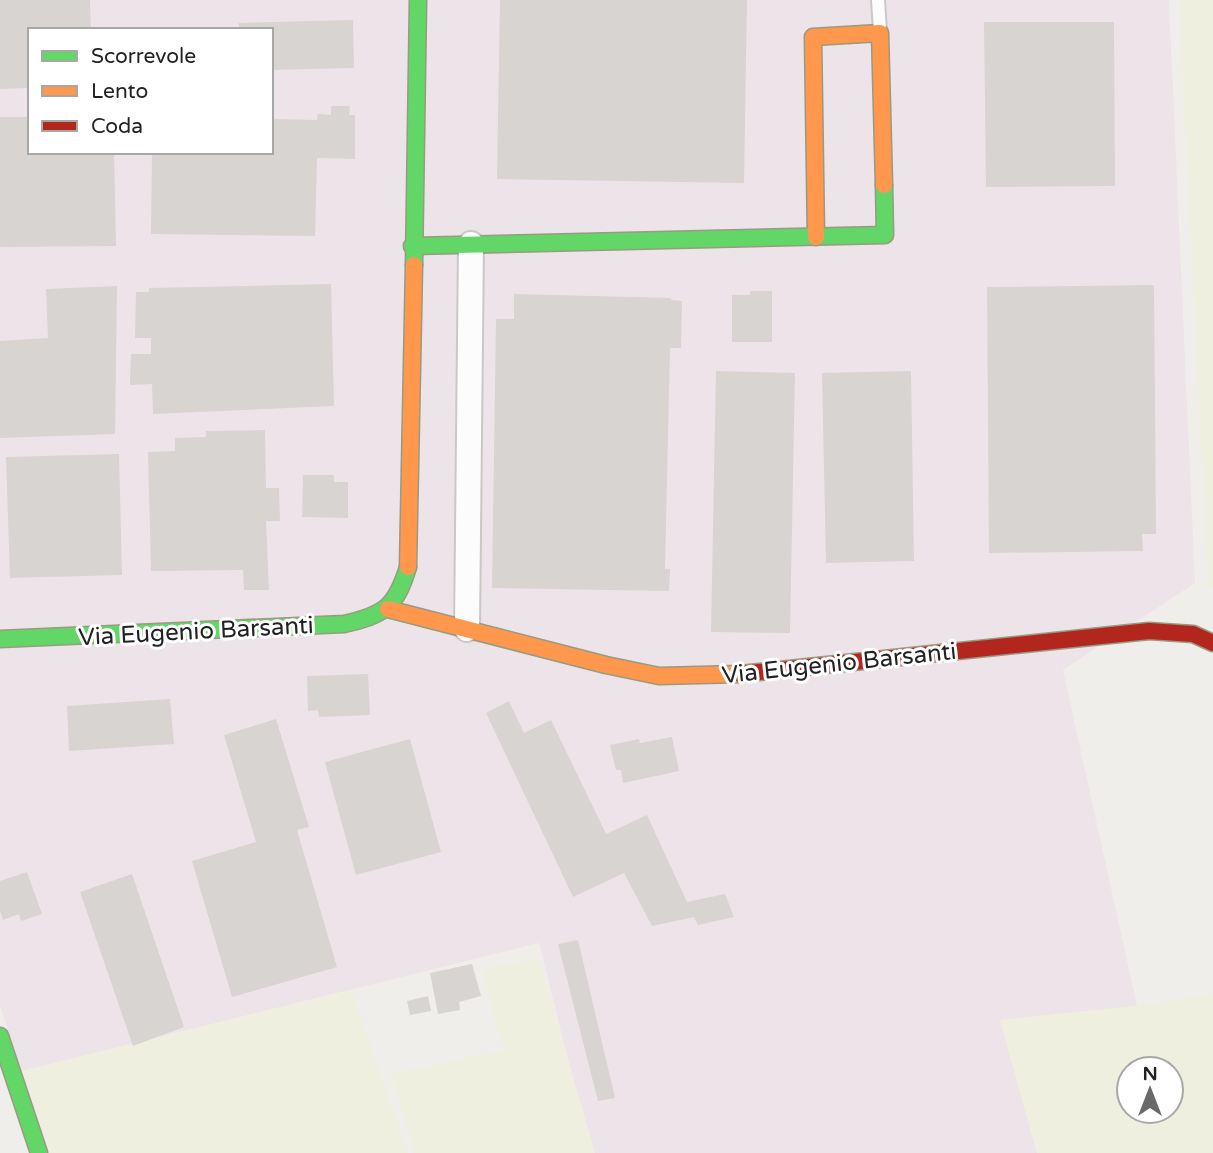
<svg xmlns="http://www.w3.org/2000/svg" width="1213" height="1153" font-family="'Varela Round',sans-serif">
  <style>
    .industrial { fill: #ede4e9; fill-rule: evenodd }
    .farmland { fill: #efefdf; fill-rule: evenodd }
    .building { fill: #d7d4d2 }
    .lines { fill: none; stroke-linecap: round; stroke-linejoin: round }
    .lane-casing { stroke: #c9c8c7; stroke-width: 16 }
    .street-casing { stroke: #c9c8c7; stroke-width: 28 }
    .fast-casing { stroke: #999a82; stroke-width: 19 }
    .slow-casing { stroke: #999a82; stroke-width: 19 }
    .jam-casing { stroke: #999a82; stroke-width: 19 }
    .lane { stroke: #fdfcfc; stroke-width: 12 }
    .street { stroke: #fdfcfc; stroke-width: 24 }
    .fast { stroke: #63d668; stroke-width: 16 }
    .slow { stroke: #ff974d; stroke-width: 16 }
    .jam { stroke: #b3261e; stroke-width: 16 }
    .labels { text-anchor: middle; stroke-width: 6; stroke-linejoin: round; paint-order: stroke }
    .street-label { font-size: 24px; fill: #222; stroke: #fff }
  </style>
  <rect width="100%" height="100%" fill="#f0eeeb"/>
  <path class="industrial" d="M 0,0 L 1169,0 L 1195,583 L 1063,670 L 1137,1006 L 1001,1020 L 1037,1153 L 591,1153 L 539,943 L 22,1071 L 0,1006 ZM 30,30 L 271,30 L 271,152 L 30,152 Z"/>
  <g class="farmland">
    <path d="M 1179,0 L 1213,0 L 1213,588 L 1208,588 Z"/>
    <path d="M 539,959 L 595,1153 L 414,1153 L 391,1074 L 504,1050 L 481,969 Z"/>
    <path d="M 352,990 L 408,1153 L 50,1153 L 22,1071 Z"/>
    <path d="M 1213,993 L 1213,1153 L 1037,1153 L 1000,1020 L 1137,1006 ZM 1129,1069 L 1171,1069 L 1171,1111 L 1129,1111 Z"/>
  </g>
  <g class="building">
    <path d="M 0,0 L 90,0 L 91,30 L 30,30 L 30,88 L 0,89 Z"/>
    <path d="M 500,0 L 747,0 L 744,183 L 497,179 Z"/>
    <path d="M 353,20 L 354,68 L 271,70 L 271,30 L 239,30 L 239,23 Z"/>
    <path d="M 984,22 L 1114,22 L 1115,186 L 986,187 Z"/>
    <path d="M 331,106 L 350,106 L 349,115 L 355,115 L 355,159 L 317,158 L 315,236 L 151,234 L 152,152 L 271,152 L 271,119 L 317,120 L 318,114 L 331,115 Z"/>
    <path d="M 0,117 L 30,117 L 30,152 L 114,152 L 116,246 L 0,247 Z"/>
    <path d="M 331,284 L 334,406 L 153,414 L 152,384 L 130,385 L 131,354 L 151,354 L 151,338 L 135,338 L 136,292 L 149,292 L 149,288 Z"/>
    <path d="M 1154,285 L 1156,534 L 1142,534 L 1143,551 L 989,553 L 987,287 Z"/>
    <path d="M 117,286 L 115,434 L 0,438 L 0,341 L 48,338 L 46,289 Z"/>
    <path d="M 750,291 L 772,291 L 772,342 L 732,342 L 732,295 L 750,295 Z"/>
    <path d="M 514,294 L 671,298 L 671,300 L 682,301 L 681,348 L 670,348 L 665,569 L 670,569 L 669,591 L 492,588 L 496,319 L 514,319 Z"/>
    <path d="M 716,371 L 795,373 L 790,633 L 711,632 Z"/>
    <path d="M 911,371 L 914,561 L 826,563 L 822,373 Z"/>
    <path d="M 265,430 L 266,488 L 279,488 L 280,521 L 266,521 L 269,590 L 244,590 L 243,570 L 151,571 L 148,452 L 175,451 L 175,438 L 206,437 L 206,431 Z"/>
    <path d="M 119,454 L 122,575 L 10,578 L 6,457 Z"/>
    <path d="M 303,475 L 334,475 L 334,482 L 348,482 L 348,518 L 302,517 Z"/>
    <path d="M 368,674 L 370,715 L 319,717 L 318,710 L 308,711 L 307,676 Z"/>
    <path d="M 170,699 L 174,744 L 69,751 L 67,706 Z"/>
    <path d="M 509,701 L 524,733 L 551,720 L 606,834 L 647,815 L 687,902 L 725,894 L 734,917 L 698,925 L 694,917 L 652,926 L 624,873 L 573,897 L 486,713 Z"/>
    <path d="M 276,719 L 309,827 L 297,830 L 337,967 L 232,997 L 192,861 L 256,842 L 224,735 Z"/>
    <path d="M 672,737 L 679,771 L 623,783 L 621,770 L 616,770 L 610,745 L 639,739 L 640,743 Z"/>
    <path d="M 410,739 L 441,852 L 356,875 L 325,762 Z"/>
    <path d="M 27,872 L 42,914 L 21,921 L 19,914 L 3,920 L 0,911 L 0,881 Z"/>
    <path d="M 132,874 L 184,1027 L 133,1046 L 80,892 Z"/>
    <path d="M 578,940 L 615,1098 L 598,1101 L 558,944 Z"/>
    <path d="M 472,964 L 481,996 L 459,1002 L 460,1010 L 438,1014 L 430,973 Z"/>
    <path d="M 428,996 L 431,1011 L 410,1015 L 407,1001 Z"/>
  </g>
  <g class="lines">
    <g class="lane-casing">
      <path id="lane" d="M 878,0 L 880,31"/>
    </g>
    <g class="street-casing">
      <path id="street" d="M 467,629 L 471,244"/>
    </g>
    <g class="fast-casing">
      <g id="fast">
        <path d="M 412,246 L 885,235 L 884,185"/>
        <path d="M 414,265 L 418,0"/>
        <path d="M 0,639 L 344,624 C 384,615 396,607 408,567"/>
        <path d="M 0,1036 L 39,1153"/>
      </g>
    </g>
    <g class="slow-casing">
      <g id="slow">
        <path d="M 816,237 L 813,37 L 880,33 L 884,185"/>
        <path d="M 408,567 L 414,265"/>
        <path d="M 388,609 L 606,665 L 659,676 L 740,674"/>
      </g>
    </g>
    <g class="jam-casing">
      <path id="jam" d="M 740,674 L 1149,631 L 1193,634 L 1213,643"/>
    </g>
    <use href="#lane" class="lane"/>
    <use href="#street" class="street"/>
    <use href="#fast" class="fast"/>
    <use href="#slow" class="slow"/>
    <use href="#jam" class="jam"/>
  </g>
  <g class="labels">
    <g class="street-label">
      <text transform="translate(196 631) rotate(-3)" y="8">Via Eugenio Barsanti</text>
      <text transform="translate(839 663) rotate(-6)" y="8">Via Eugenio Barsanti</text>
    </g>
  </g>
  <rect x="28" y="28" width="245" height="126" fill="#ffffff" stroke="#a7a7a7" stroke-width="2"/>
  <rect x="42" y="51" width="35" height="10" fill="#63d668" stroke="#a7a7a7" stroke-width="2"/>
  <text x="91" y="63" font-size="21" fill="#222222">Scorrevole</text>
  <rect x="42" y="86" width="35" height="10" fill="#ff974d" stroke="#a7a7a7" stroke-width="2"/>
  <text x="91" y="98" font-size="21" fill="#222222">Lento</text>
  <rect x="42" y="121" width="35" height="10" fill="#b3261e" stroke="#a7a7a7" stroke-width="2"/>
  <text x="91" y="133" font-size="21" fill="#222222">Coda</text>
  <g transform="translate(1150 1090)"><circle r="33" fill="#ffffff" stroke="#a7a7a7" stroke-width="2"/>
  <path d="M0-5L12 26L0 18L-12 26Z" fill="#6a6968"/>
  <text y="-10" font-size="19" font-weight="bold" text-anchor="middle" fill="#222222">N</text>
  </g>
</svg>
